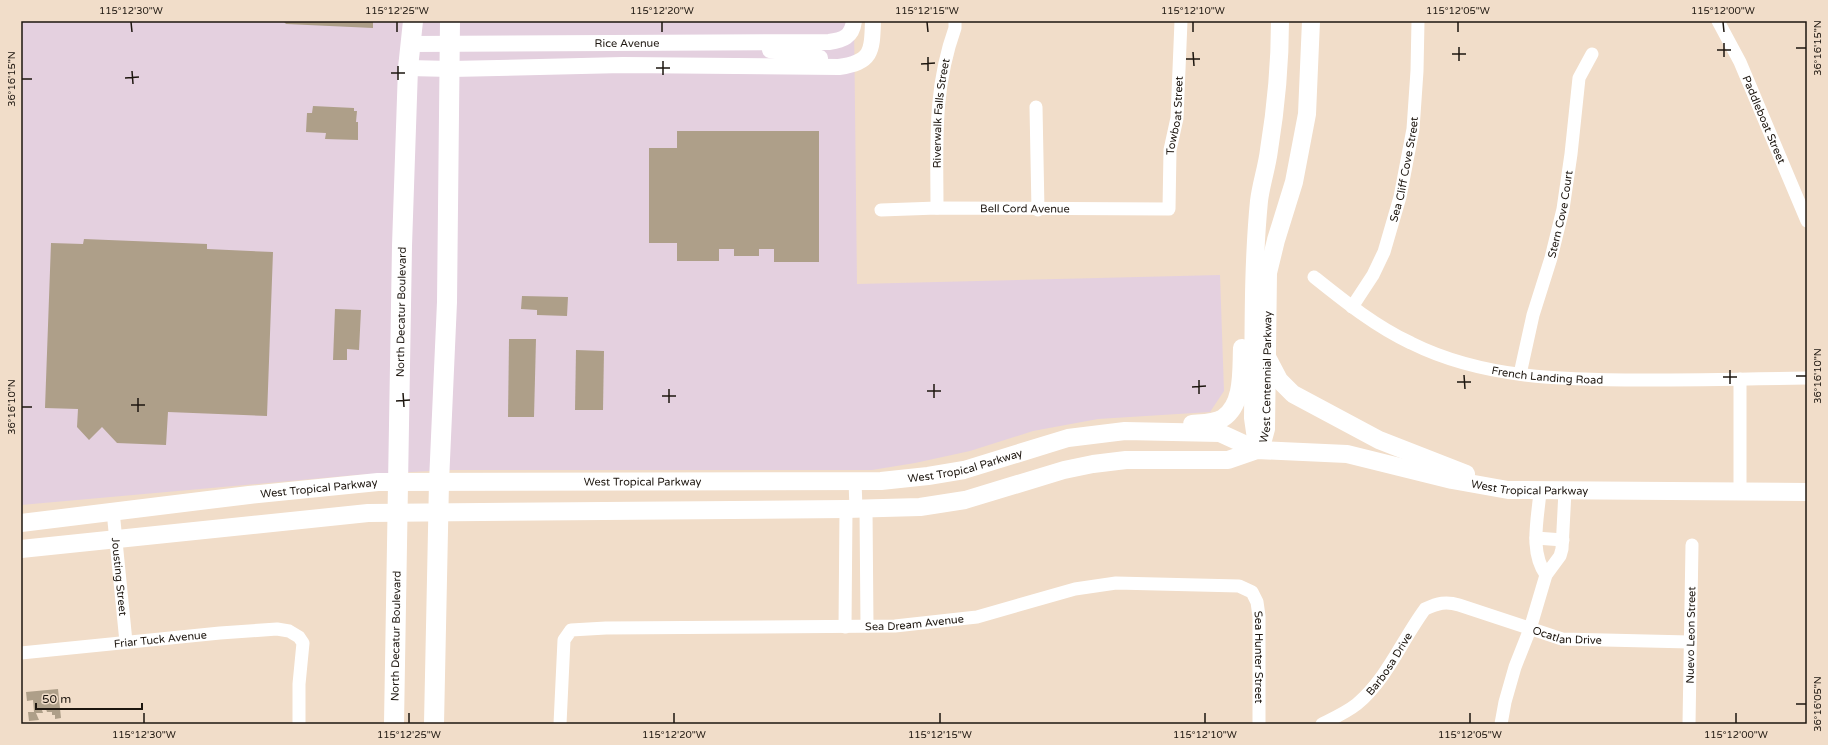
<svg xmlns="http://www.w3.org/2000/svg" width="1828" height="745" font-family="'Varela Round',sans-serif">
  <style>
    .commercial { fill: #e4d0df }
    .building { fill: #ae9f89 }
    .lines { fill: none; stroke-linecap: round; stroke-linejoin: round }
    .minor { stroke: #fff; stroke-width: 13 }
    .tertiary { stroke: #fff; stroke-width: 16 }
    .secondary { stroke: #fff; stroke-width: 18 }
    .primary { stroke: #fff; stroke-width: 20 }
    .ticks { fill: none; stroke: #1d160f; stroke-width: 1.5 }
    .labels { text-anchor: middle; stroke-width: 4; stroke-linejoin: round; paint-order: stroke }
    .street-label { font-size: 11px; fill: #1d160f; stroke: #f1ddc9 }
    .neatline { fill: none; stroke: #1d160f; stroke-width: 1.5 }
    .ticks-label { font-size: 10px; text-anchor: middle; fill: #1d160f }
  </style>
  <rect width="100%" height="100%" fill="#f1ddc9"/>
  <path class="commercial" d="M 21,21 L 854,21 L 857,284 L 1220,275 L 1224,391 L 1210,412 L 1098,419 L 1033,431 L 970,451 L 915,463 L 872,470 L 448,470 L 356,475 L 21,505 Z"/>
  <g class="building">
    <path d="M 283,21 L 373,21 L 373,28 L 286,24 Z"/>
    <path d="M 313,106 L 354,108 L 354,111 L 357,111 L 356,122 L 358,122 L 358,140 L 325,139 L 326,133 L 306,132 L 307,113 L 312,113 Z"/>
    <path d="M 677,131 L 819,131 L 819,262 L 774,262 L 774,249 L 759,249 L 759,256 L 734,256 L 734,249 L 719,249 L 719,261 L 677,261 L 677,243 L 649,243 L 649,148 L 677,148 Z"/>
    <path d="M 84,239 L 207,244 L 207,249 L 273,252 L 267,416 L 168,412 L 166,445 L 117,443 L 102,427 L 89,440 L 77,427 L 78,409 L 45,408 L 51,243 L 83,244 Z"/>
    <path d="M 522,296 L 568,297 L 567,316 L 537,315 L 537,310 L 521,309 Z"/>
    <path d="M 335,309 L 361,310 L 359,350 L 347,349 L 347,360 L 333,360 Z"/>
    <path d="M 509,339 L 536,339 L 534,417 L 508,417 Z"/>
    <path d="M 576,350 L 604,351 L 603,410 L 575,410 Z"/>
    <path d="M 58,689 L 61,718 L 55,719 L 55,715 L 52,715 L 52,712 L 47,712 L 46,709 L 42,710 L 43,713 L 36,713 L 39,720 L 29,721 L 28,712 L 34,712 L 33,700 L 27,701 L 26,692 Z"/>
  </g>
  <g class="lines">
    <g class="minor">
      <path id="s1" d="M 1718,21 L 1740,62 L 1807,221"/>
      <path d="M 1036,107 L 1038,210"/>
      <path id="s2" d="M 937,208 C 937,144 933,89 955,28 L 955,21"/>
      <path id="s3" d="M 881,210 L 937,208 L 1169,209 L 1170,150 L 1177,118 L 1181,21"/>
      <path id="s4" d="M 1314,277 C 1344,301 1375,326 1411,343 C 1483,379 1565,380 1644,380 C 1698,380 1753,379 1807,378"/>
      <path id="s5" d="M 1352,307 L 1373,275 L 1384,252 L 1400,197 L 1413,129 L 1417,71 L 1418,21"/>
      <path id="s6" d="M 1520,374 L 1533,315 L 1551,258 L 1563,209 L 1571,154 L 1579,78 L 1592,54"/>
      <path d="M 1740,379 L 1740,493"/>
      <path d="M 855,481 L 856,509"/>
      <path d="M 1540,491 C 1538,519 1529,551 1546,575"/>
      <path d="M 866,509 L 867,626"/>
      <path id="s7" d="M 113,511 L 126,642"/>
      <path d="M 1536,538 L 1563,540"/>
      <path d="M 845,627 L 846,509"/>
      <path id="s8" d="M 21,653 L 220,633 L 277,629 L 289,631 L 299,637 L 303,643 L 299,684 L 299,724"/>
      <path id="s9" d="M 560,724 L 564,640 L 571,630 L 606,628 L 895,626 L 977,617 L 1075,589 L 1116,583 L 1239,586 L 1252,592 L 1257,602 L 1259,616 L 1259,724"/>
      <path id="s10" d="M 1322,724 C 1334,718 1347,712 1357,704 C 1387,679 1402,640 1425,609 C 1438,603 1446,601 1459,605 L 1562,639 L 1690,642"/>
      <path d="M 1501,724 L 1505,702 L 1515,667 L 1530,629 L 1546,575 L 1560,556 L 1562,549 L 1565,491"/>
      <path id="s11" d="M 1689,724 L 1692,545"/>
    </g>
    <g class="tertiary">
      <path id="s12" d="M 411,44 L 829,42 C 843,40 852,37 854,21"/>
      <path d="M 770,50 L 820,58"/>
      <path d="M 408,68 L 451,69 L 623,65 L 839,67 C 872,62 872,52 873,21"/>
    </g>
    <g class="secondary">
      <path d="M 1268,359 L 1279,380 L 1293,394 L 1379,440 L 1466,474"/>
      <path d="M 1192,424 C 1202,423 1214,423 1223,418 C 1244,404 1241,370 1242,348"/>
      <path d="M 1256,439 L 1253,418 C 1254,346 1252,273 1259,201 C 1261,184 1267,167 1269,150 C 1276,107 1280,65 1280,21"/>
      <path id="s13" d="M 1257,450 L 1263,440 L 1266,429 L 1268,273 L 1276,240 L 1294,182 L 1307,114 L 1311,21"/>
      <path id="s14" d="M 21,523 L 249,495 L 378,482 L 881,481 L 928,476 L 964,470 L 1068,438 L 1125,431 L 1220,433 L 1257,450"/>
      <path id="s15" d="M 21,549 L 368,513 L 846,509 L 920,507 L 965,500 L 1064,470 L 1093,464 L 1126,460 L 1228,460 L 1257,450 L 1347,454 L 1452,480 L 1508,490 L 1807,492"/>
    </g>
    <g class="primary">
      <path id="s16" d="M 394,724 L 402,246 L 408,68 L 413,21"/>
      <path d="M 434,724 L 439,482 L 447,302 L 450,21"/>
    </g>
  </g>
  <path class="ticks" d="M 131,22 L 132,32M 397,22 L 397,32M 662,22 L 662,32M 927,22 L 928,32M 1193,22 L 1193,32M 1458,22 L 1458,32M 1723,22 L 1724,32M 1724,43 L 1724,57M 1459,47 L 1459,61M 1796,48 L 1806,48M 1717,50 L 1731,50M 1193,52 L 1194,66M 1452,54 L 1466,54M 928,57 L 928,71M 1186,59 L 1200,59M 663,61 L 663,75M 921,64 L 935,63M 398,66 L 398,80M 656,68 L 670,68M 132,71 L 133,84M 391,73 L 405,73M 125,78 L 139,77M 22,79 L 32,79M 1730,370 L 1730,384M 1464,375 L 1465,389M 1796,376 L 1806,376M 1723,377 L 1737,377M 1199,380 L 1199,394M 1457,382 L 1471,382M 934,384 L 934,398M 1192,387 L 1206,386M 669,389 L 669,403M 927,391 L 941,391M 403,393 L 404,407M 662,396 L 676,396M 138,398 L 138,412M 396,401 L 410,400M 131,405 L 145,405M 22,407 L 32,407M 1796,704 L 1806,704M 144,713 L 144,723M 409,713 L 409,723M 674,713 L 674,723M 940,713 L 940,723M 1205,713 L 1205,723M 1470,713 L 1470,723M 1736,713 L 1736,723"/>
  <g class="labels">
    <g class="street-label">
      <text dy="4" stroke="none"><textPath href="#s12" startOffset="216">Rice Avenue</textPath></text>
      <text dy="4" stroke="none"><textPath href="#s2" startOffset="95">Riverwalk Falls Street</textPath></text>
      <text dy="4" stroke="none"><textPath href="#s3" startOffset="382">Towboat Street</textPath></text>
      <text dy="4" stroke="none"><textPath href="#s1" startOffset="109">Paddleboat Street</textPath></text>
      <text dy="4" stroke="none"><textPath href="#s5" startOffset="149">Sea Cliff Cove Street</textPath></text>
      <text dy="4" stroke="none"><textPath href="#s3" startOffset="144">Bell Cord Avenue</textPath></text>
      <text dy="4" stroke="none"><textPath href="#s6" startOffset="165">Stern Cove Court</textPath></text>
      <text dy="4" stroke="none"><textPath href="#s16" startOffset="412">North Decatur Boulevard</textPath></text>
      <text dy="4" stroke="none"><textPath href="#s4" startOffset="259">French Landing Road</textPath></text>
      <text dy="4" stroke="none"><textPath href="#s13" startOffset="75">West Centennial Parkway</textPath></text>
      <text dy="4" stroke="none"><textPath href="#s14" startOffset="948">West Tropical Parkway</textPath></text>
      <text dy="4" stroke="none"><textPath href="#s14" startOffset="624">West Tropical Parkway</textPath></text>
      <text dy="4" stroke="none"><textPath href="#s15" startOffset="1522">West Tropical Parkway</textPath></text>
      <text dy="4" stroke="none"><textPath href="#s14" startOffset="300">West Tropical Parkway</textPath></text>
      <text dy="4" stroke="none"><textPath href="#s7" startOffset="66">Jousting Street</textPath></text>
      <text dy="4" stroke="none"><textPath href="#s9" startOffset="440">Sea Dream Avenue</textPath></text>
      <text dy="4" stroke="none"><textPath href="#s10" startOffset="306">Ocatlan Drive</textPath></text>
      <text dy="4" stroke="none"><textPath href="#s11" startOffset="89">Nuevo Leon Street</textPath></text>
      <text dy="4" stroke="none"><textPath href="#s16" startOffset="88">North Decatur Boulevard</textPath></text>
      <text dy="4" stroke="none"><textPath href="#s8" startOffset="140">Friar Tuck Avenue</textPath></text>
      <text dy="4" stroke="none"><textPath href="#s9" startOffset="850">Sea Hunter Street</textPath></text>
      <text dy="4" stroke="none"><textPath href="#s10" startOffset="92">Barbosa Drive</textPath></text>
    </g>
  </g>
  <rect width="1828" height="745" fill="none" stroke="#f1ddc9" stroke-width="44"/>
  <path d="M36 703v6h106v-6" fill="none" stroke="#1d160f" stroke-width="2"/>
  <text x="42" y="703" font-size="12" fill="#1d160f" stroke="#f1ddc9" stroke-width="3" paint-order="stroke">50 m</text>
  <rect x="22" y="22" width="1784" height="701" class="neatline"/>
  <g class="ticks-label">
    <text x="131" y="14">115°12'30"W</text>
    <text x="397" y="14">115°12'25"W</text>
    <text x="662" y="14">115°12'20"W</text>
    <text x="927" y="14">115°12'15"W</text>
    <text x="1193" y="14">115°12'10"W</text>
    <text x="1458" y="14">115°12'05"W</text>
    <text x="1723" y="14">115°12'00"W</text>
    <text transform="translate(1817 48) rotate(-90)" y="4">36°16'15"N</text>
    <text transform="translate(11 79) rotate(-90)" y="4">36°16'15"N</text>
    <text transform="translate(1817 376) rotate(-90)" y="4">36°16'10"N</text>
    <text transform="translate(11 407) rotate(-90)" y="4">36°16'10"N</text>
    <text transform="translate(1817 704) rotate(-90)" y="4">36°16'05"N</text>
    <text x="144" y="738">115°12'30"W</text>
    <text x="409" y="738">115°12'25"W</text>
    <text x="674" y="738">115°12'20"W</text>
    <text x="940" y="738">115°12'15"W</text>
    <text x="1205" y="738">115°12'10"W</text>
    <text x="1470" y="738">115°12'05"W</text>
    <text x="1736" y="738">115°12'00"W</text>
  </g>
</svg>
